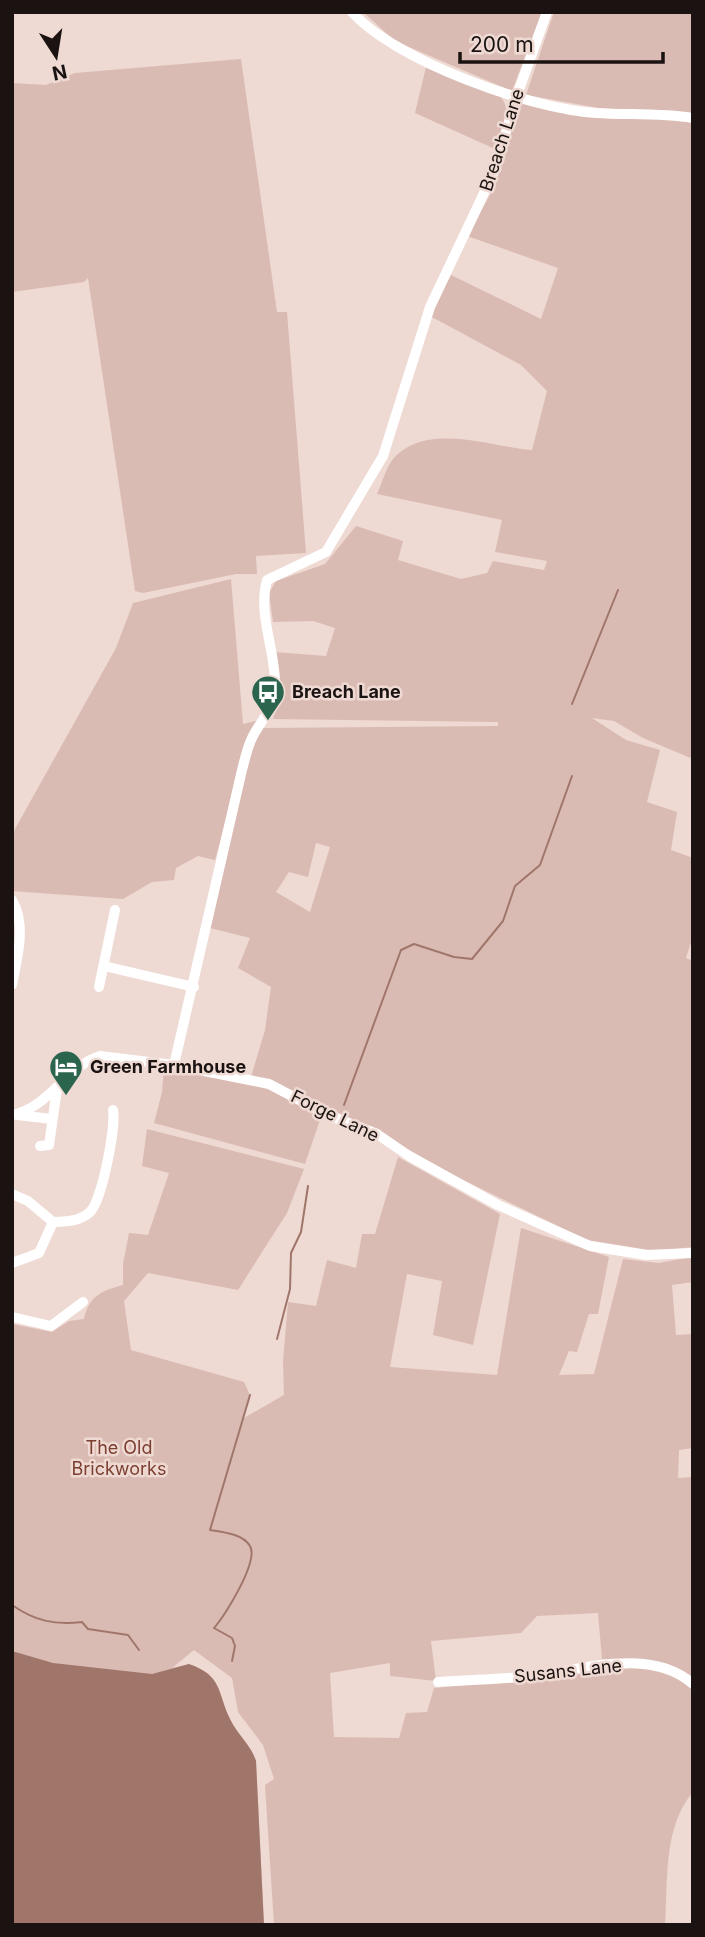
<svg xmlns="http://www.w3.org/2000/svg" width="705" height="1937" font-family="Inter,sans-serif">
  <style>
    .green { fill: #dabbb3; fill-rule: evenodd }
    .water { fill: #a0766b }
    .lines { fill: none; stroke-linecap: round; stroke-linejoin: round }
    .stream { stroke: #a0766b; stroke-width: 2 }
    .minor { stroke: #fff; stroke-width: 10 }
    .labels { text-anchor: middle; stroke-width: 5; stroke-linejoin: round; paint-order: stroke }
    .street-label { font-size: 18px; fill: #1a1311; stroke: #efd9d3 }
    .poi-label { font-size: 18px; font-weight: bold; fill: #1a1311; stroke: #efd9d3; text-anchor: start }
    .park-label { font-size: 18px; fill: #7c4031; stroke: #efd9d3 }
  </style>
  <rect width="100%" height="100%" fill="#efd9d3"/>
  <g class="green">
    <path d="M 363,12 L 542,12 L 512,91 L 395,41 Z"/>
    <path d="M 554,12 L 693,12 L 693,114 L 599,108 L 526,95 Z"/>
    <path d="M 241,59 L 277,312 L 287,312 L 306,553 L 256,556 L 257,574 L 236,574 L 143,593 L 135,591 L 88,278 L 84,282 L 12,292 L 12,83 L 46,85 L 75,73 Z"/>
    <path d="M 427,63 L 498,94 C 515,110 502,130 495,149 L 415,113 Z"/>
    <path d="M 518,103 L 619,119 L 671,119 L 693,123 L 693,759 L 643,738 L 614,721 L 592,718 L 626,740 L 660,750 L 647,802 L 677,812 L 671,850 L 693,858 L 693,936 L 686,958 L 693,961 L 693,1247 L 656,1251 L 587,1240 L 455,1176 L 378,1132 L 274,1082 L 251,1077 L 265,1030 L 271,987 L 238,968 L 250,938 L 210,928 C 223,869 234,779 262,728 L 498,726 L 498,722 L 273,719 L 281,693 L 274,652 L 326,656 L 335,628 L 313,621 L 273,622 L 269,593 L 276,581 L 325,564 L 356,526 L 403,541 L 398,560 L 461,579 L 487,573 L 493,561 L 544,570 L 547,561 L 495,552 L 502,520 L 377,494 C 382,483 386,468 393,459 C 427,421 490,447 532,450 L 547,391 L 521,365 L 430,316 L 449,274 L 541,319 L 558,268 L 467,236 L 492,191 ZM 316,843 L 330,847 L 310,912 L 276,892 L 289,872 L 308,877 Z"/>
    <path d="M 231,579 L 243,724 L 260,720 L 247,739 L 215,860 L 198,856 L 176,868 L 174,880 L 152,882 L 123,899 L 12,891 L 12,842 L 15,829 L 116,648 L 133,603 Z"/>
    <path d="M 164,1067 L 263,1085 L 321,1117 L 305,1164 L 154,1123 L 162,1092 Z"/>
    <path d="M 147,1129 L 304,1169 L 287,1213 L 238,1290 L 148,1273 L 124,1301 L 131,1350 L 244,1382 L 250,1395 L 244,1418 L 284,1395 L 283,1361 L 288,1302 L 316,1306 L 327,1260 L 356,1268 L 362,1234 L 375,1234 L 398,1157 L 500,1214 L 473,1345 L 433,1335 L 442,1281 L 407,1274 L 390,1367 L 497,1375 L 521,1228 L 609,1257 L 598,1314 L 589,1314 L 577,1352 L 569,1351 L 559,1375 L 594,1374 L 623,1259 L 659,1263 L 691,1257 L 693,1282 L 672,1285 L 676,1335 L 693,1334 L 693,1448 L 679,1450 L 678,1478 L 693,1477 L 693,1677 L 665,1663 L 602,1659 L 598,1613 L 537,1616 L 521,1633 L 431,1641 L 436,1681 L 390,1676 L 390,1663 L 330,1673 L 334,1737 L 399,1738 L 406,1713 L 427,1712 L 434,1688 L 638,1667 L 671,1675 L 691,1688 L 693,1792 C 663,1827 668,1881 665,1925 L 274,1925 L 265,1785 L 274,1779 L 263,1745 L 238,1712 L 232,1678 L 194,1650 L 172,1668 L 189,1664 C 223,1676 217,1692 230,1719 C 237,1734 251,1745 256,1761 L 264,1925 L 12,1925 L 12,1324 L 52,1332 L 69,1321 L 84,1319 C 89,1296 101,1291 123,1285 L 123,1264 L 129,1233 L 148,1235 L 169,1173 L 142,1166 Z"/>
  </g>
  <path class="water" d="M 12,1651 L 53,1663 L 152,1674 L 189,1664 C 223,1676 217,1692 230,1719 C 237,1734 251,1745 256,1761 L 264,1925 L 12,1925 Z"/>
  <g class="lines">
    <g class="stream">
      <path d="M 572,704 L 618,590"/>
      <path d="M 344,1105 L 401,950 L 414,944 L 454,957 L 472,959 L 503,921 L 515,886 L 540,865 L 572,776"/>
      <path d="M 277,1339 L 290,1289 L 291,1253 L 301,1232 L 308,1186"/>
      <path d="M 12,1605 C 35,1621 54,1625 82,1622 L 88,1629 L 128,1635 L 139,1650"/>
      <path d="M 232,1661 L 235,1646 L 232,1638 L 214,1628 C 225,1616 259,1561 250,1546 C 243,1534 223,1532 210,1530 L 250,1395"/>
    </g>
    <g class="minor">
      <path d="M 352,12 C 396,61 530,109 596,113 C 629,115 660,113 693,118"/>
      <path d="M 12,900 C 27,925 17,958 12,985"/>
      <path d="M 104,966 L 194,987"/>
      <path d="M 99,987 L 115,910"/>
      <path d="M 174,1065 L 242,770 C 245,759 247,748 252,738 C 260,721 274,710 275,689 C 277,653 257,616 267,580 L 326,552 L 383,456 L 430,307 L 494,172 L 516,98 L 547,12"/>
      <path d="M 12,1115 C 49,1108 68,1065 100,1056 L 174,1065 L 269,1084 L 328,1115 L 377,1134 L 409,1156 L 498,1205 L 590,1246 L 646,1255 L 693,1253"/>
      <path d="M 17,1115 L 52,1119"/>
      <path d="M 40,1146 L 49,1145 L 57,1089"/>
      <path d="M 12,1194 L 28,1201 L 53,1222 C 66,1221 79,1222 90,1212 C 102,1201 116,1127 113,1110"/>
      <path d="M 12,1263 L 39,1253 L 53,1222"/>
      <path d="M 12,1317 L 51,1326 L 83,1302"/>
      <path d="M 438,1682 C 472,1680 507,1679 541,1675 C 587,1668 653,1648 693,1684"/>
    </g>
  </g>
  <defs>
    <g id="bus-pin" transform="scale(1.75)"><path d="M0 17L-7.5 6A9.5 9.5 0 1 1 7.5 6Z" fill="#2c654e" stroke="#efd9d3"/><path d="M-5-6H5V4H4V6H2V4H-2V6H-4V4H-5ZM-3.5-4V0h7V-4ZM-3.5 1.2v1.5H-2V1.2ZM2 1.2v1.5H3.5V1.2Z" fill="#fff"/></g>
    <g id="hotel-pin" transform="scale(1.75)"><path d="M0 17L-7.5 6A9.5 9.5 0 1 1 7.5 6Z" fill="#2c654e" stroke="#efd9d3"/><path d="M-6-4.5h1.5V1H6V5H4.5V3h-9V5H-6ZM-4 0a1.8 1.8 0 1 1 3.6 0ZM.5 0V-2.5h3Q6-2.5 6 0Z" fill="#fff"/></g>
  </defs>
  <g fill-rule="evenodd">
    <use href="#bus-pin" x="268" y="692"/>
    <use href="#hotel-pin" x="66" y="1067"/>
  </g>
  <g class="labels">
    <g class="street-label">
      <text transform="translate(502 140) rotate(-72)" y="6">Breach Lane</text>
      <text transform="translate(335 1116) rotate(26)" y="6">Forge Lane</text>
      <text transform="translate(568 1671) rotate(-6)" y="6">Susans Lane</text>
    </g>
    <g class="poi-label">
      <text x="292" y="698">Breach Lane</text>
      <text x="90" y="1073">Green Farmhouse</text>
    </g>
    <g class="park-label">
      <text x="119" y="1454">The Old<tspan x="119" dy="21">Brickworks</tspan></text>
    </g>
  </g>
  <rect width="705" height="1937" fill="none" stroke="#1a1311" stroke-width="28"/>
  <g transform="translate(56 56) rotate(168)" stroke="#efd9d3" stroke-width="5" paint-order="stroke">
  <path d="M0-5L12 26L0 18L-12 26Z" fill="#1a1311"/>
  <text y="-10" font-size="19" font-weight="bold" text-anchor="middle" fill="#1a1311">N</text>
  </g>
  <path d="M460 52v10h203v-10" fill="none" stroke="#1a1311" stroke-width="3.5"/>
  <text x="470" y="52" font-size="21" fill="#1a1311" stroke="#efd9d3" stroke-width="5" paint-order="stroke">200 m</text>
</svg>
